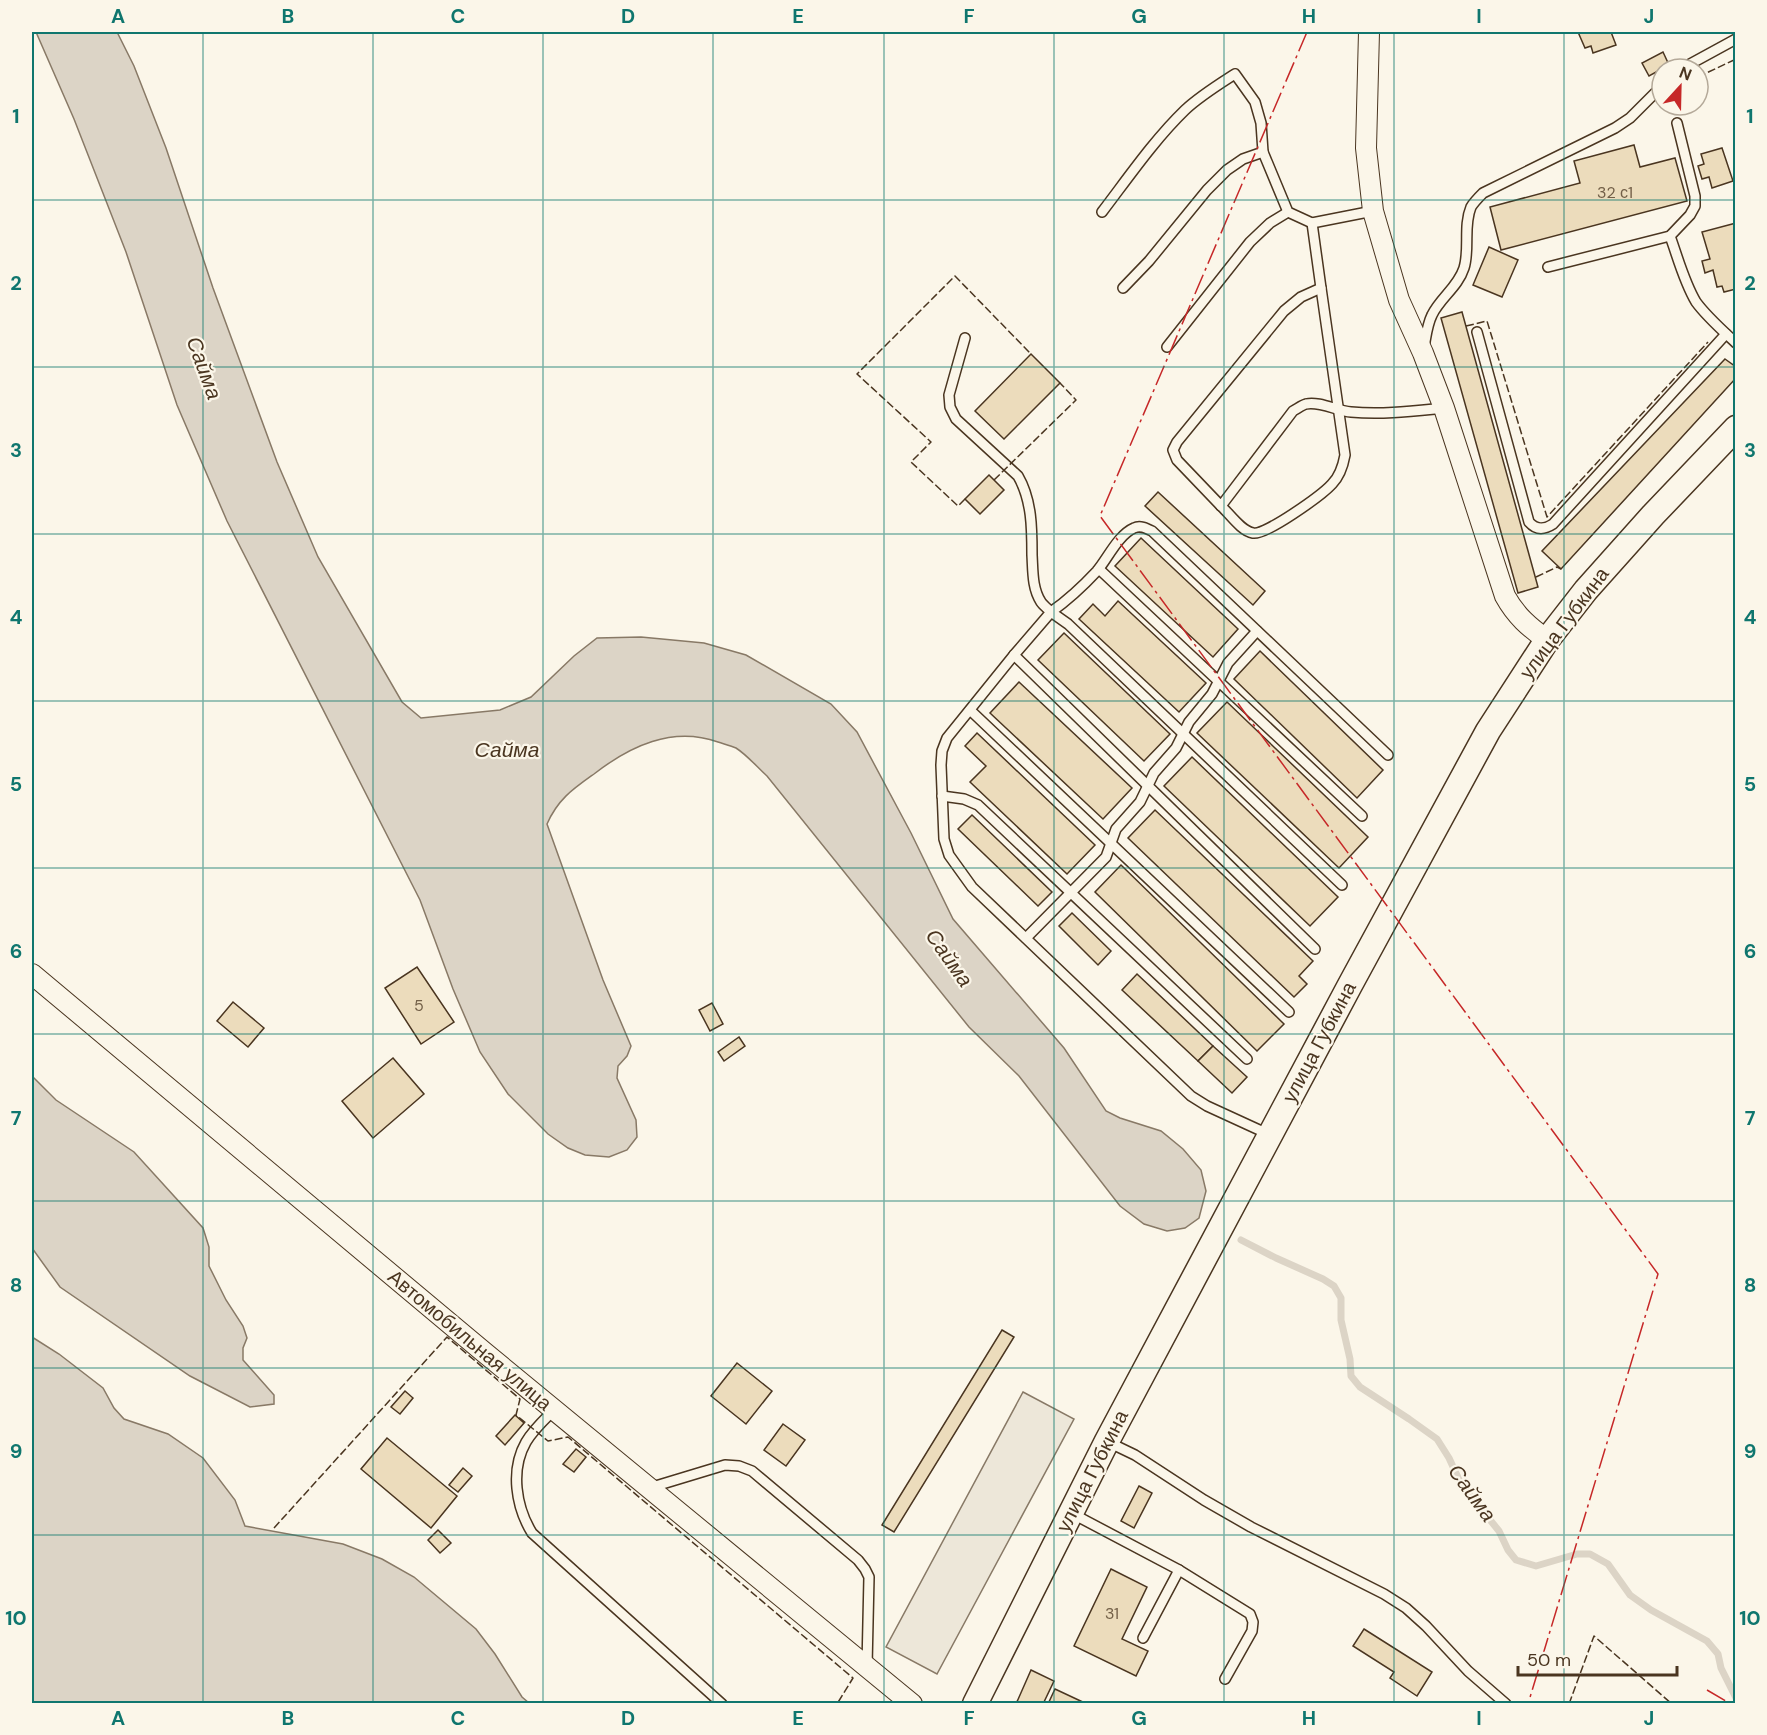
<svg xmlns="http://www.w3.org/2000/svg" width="1767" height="1735" font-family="'DM Sans',sans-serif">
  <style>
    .parking { fill: #ede7d9; stroke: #887966; stroke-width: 1.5 }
    .water { fill: #dcd4c6; stroke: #887966; stroke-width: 1.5 }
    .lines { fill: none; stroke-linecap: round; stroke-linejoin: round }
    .stream { stroke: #dcd4c6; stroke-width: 7 }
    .building { fill: #ecdcbc; stroke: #4a3520; stroke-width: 1.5 }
    .service-casing { stroke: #4a3520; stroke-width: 12 }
    .minor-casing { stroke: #4a3520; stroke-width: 22 }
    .tertiary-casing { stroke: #4a3520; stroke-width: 27 }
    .service { stroke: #fbf6e9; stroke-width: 9 }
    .minor { stroke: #fbf6e9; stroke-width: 20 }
    .tertiary { stroke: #fbf6e9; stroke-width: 24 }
    .fence { stroke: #4a3520; stroke-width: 1.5; stroke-dasharray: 8 3; stroke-linecap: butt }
    .power { stroke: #c62828; stroke-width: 1.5; stroke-dasharray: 21 4.5 3 4.5; stroke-linecap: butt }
    .grid { fill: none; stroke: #0f766e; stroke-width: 1.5; stroke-opacity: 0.55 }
    .labels { text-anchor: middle; stroke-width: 4.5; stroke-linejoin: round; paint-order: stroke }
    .number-label { font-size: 16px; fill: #725f47 }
    .street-label { font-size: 20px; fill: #4a3520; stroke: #fbf6e9 }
    .water-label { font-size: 21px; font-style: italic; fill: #4a3520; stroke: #fbf6e9 }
    .neatline { fill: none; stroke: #0f766e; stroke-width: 2 }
    .grid-label { font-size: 20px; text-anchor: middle; font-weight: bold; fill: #0f766e }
  </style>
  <rect width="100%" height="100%" fill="#fbf6e9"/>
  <path class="parking" d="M 1023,1392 L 1074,1419 L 937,1674 L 886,1647 Z"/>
  <g class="water">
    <path d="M 36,32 L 117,32 L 134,66 L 166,148 L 213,288 L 277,462 L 318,557 L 402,702 L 421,718 L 500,710 L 531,697 L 574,656 L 597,638 L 641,637 L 704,643 L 746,655 L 831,704 L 857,732 L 911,833 L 953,919 L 1064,1048 L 1106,1111 L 1120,1118 L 1161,1131 L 1183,1149 L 1201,1170 L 1206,1191 L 1199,1218 L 1185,1228 L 1167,1231 L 1144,1224 L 1120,1206 L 1019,1076 L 969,1027 L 767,776 C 757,767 747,755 736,748 C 731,746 724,744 718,742 C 672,726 630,746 594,774 C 573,789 558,799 547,824 L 603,980 L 631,1046 L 627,1056 L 618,1066 L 617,1078 L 636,1120 L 637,1137 L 627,1150 L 609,1157 L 585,1155 L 568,1148 L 548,1134 L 508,1094 L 480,1052 L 453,989 L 420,900 L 227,521 L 177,405 L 126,252 L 74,119 Z"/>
    <path d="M 32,1076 L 56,1100 L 134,1152 L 203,1228 L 209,1247 L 209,1266 L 226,1300 L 243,1326 L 247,1338 L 243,1348 L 243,1360 L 274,1395 L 274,1404 L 250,1407 L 190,1376 L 60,1287 L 32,1248 Z"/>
    <path d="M 32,1337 L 59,1354 L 103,1388 L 114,1408 L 124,1419 L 168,1434 L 203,1458 L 235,1500 L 245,1526 L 343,1544 L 382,1559 L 414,1577 L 476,1629 L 495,1654 L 522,1697 L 529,1703 L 32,1703 Z"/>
  </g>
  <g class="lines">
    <path class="stream" d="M 1241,1240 L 1276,1258 L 1323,1279 L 1334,1286 L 1341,1298 L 1341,1320 L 1350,1359 L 1351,1376 L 1360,1387 L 1409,1419 L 1437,1439 L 1449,1458 L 1461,1484 L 1499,1531 L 1508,1550 L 1516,1560 L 1536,1566 L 1577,1554 L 1590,1554 L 1608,1564 L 1630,1595 L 1651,1610 L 1707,1641 L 1718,1654 L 1721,1668 L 1736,1698"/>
  </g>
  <g class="building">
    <path d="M 1578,32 L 1611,32 L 1616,45 L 1593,53 L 1591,46 L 1585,48 Z"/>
    <path d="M 1663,52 L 1669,65 L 1649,76 L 1642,63 Z"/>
    <path d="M 1634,145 L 1640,167 L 1675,158 L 1687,201 L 1501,250 L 1490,207 L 1580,183 L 1574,161 Z"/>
    <path d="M 1722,148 L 1733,181 L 1712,188 L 1709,177 L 1702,179 L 1698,166 L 1704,164 L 1701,154 Z"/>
    <path d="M 1736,223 L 1736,289 L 1724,292 L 1722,286 L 1717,287 L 1713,270 L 1705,273 L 1702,261 L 1710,259 L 1702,232 Z"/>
    <path d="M 1489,247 L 1518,260 L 1502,297 L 1473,285 Z"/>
    <path d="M 1462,312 L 1538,587 L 1518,593 L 1441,318 Z"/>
    <path d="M 1031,354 L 1060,383 L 1004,439 L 975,411 Z"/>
    <path d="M 1725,359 L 1736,367 L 1736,378 L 1561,569 L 1542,551 Z"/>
    <path d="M 989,475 L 1004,490 L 980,514 L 965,499 Z"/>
    <path d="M 1158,492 L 1265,591 L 1253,605 L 1145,506 Z"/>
    <path d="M 1141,538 L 1238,629 L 1213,657 L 1115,566 Z"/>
    <path d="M 1118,601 L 1206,683 L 1179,712 L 1079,619 L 1093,604 L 1105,616 Z"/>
    <path d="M 1064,633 L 1170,734 L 1144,761 L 1038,660 Z"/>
    <path d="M 1260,651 L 1383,770 L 1357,798 L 1234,679 Z"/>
    <path d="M 1019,682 L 1132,788 L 1103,819 L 990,713 Z"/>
    <path d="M 1227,702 L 1368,837 L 1339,868 L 1197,733 Z"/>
    <path d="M 977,733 L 1095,845 L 1067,874 L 970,782 L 986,766 L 965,746 Z"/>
    <path d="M 1192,757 L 1338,897 L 1310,926 L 1164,786 Z"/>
    <path d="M 1155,810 L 1313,961 L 1299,976 L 1307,984 L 1294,997 L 1128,838 Z"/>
    <path d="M 972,815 L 1052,892 L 1038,906 L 958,829 Z"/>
    <path d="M 1121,865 L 1284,1024 L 1257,1051 L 1095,892 Z"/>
    <path d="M 1072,913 L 1111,951 L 1098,965 L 1059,926 Z"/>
    <path d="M 417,967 L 454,1022 L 421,1044 L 385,988 Z"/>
    <path d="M 1137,974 L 1213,1046 L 1198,1061 L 1122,990 Z"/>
    <path d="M 233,1002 L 264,1028 L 248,1047 L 217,1021 Z"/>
    <path d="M 712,1003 L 723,1024 L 710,1031 L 699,1010 Z"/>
    <path d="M 739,1037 L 745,1046 L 724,1061 L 718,1052 Z"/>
    <path d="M 1213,1046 L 1247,1077 L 1232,1093 L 1198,1061 Z"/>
    <path d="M 393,1058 L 424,1094 L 373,1138 L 342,1101 Z"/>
    <path d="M 1002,1330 L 1014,1337 L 894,1532 L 882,1525 Z"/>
    <path d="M 737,1363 L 772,1391 L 746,1424 L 711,1396 Z"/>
    <path d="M 405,1391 L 413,1398 L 400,1414 L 391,1407 Z"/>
    <path d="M 515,1415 L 524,1423 L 505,1445 L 496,1436 Z"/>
    <path d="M 783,1424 L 805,1440 L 786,1466 L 764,1450 Z"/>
    <path d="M 387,1438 L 457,1496 L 431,1528 L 361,1469 Z"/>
    <path d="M 576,1449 L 586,1457 L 574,1472 L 563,1464 Z"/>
    <path d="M 463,1468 L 472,1476 L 458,1492 L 449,1485 Z"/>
    <path d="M 1139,1486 L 1152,1493 L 1134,1528 L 1121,1521 Z"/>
    <path d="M 438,1530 L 451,1543 L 440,1553 L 428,1540 Z"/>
    <path d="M 1111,1569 L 1147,1587 L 1122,1639 L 1148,1651 L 1136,1676 L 1074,1646 Z"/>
    <path d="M 1364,1629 L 1432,1672 L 1417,1696 L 1390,1678 L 1394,1672 L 1353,1646 Z"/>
    <path d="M 1031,1670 L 1054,1681 L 1043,1704 L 1016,1704 Z"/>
    <path d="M 1055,1689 L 1087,1704 L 1048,1704 Z"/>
  </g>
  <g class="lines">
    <g class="service-casing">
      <g id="service">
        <path d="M 1681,69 L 1736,39"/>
        <path d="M 1102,212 C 1128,178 1154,140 1185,110 C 1200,96 1218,85 1235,74 L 1255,102 L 1261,123 L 1263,152 L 1288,212 L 1312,223 L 1373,211"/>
        <path d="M 1312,223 L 1321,288 L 1301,297 L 1284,311 L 1177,442 L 1173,450 L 1177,460 L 1221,506 L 1293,411 C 1297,409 1302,405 1306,404 C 1320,401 1337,411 1351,412 C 1382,415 1414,411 1444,408"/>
        <path d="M 1670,236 C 1678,258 1684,282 1696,302 C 1707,317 1722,330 1736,343"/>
        <path d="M 1548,267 L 1670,236 L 1690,215 L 1695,206 L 1695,196 L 1677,123"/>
        <path d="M 1123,288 L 1149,261 L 1207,190 L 1227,170 L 1243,159 L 1263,152"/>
        <path d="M 1477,332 L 1529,522 C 1536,530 1544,530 1553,524 L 1726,334"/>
        <path d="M 965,338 L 949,395 L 950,407 L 956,419 L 1018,476 C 1032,500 1032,529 1032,555 C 1033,571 1032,588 1041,602 C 1043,605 1048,609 1051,612 L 1014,655 L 947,738 L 942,751 L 941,765 L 944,839 L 949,855 L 972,887 L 1191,1096 L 1207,1106 L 1268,1134"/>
        <path d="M 1167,347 L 1250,242 L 1270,223 L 1288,212"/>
        <path d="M 1424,347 C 1426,337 1427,325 1432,315 C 1440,298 1458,287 1464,268 C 1470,249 1463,226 1471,207 C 1474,202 1479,197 1483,193 L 1615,128 L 1630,118 L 1662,86"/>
        <path d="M 1221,506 C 1230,514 1241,531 1253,533 C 1265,536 1322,495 1332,484 C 1340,476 1343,466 1345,455 L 1321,288"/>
        <path d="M 1099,569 L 1362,816"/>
        <path d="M 1014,655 L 1315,949"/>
        <path d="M 970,710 L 1289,1012"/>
        <path d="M 942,796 L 964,799 L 978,805 L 1247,1059"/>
        <path d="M 1342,885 L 1068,624 L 1051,612 C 1068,600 1083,586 1097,571 C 1108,558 1118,535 1134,528 C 1140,525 1146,528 1152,531 L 1388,755"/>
        <path d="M 1026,938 L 1106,857 L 1116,829 L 1140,802 L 1154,773 L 1176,748 L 1189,722 L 1212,694 L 1228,663 L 1257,631"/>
        <path d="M 554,1410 C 544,1420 533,1430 526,1442 C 510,1470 516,1507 532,1533 L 722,1704"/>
        <path d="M 1108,1442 L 1135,1455 L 1204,1500 L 1251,1527 L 1384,1594 L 1406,1608 L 1426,1626 L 1468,1671 L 1506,1704"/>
        <path d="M 649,1488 L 725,1465 L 739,1466 L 752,1471 L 858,1560 L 865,1569 L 869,1577 L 867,1666"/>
        <path d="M 1073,1514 L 1179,1570 L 1250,1614 L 1253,1622 L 1252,1631 L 1225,1679"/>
        <path d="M 1143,1638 L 1179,1570"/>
      </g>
    </g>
    <g class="minor-casing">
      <g id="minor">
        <path d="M 1369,32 L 1366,148 L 1373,211 L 1399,300 L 1423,353 L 1444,408 L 1505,596 C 1516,616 1529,627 1547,640"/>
        <path d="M 32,974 L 485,1353 L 912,1704"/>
      </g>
    </g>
    <g class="tertiary-casing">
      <path id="tertiary" d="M 975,1704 L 1107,1441 L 1350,985 L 1488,731 L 1547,640 L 1586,590 L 1653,515 L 1736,428"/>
    </g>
    <use href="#service" class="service"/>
    <use href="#minor" class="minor"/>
    <use href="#tertiary" class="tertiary"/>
    <g class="fence">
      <path d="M 1698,77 L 1736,59"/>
      <path d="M 1466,326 L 1487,321 L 1547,517 L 1708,342"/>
      <path d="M 994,480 L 1076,400 L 1060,383"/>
      <path d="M 965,499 L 958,506 L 911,462 L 931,442 L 857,374 L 955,276 L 1031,354"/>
      <path d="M 1536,577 L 1557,567 L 1561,569"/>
      <path d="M 274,1528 L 447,1337 L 520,1399 L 516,1415 L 548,1441 L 568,1437 L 853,1678 L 837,1704"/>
      <path d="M 1569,1704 L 1594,1636 L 1672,1704"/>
    </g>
    <g class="power">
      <path d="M 1307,32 L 1100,516 L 1658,1274 L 1528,1704"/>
      <path d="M 1707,1690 L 1731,1704"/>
    </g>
  </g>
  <path class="grid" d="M 203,32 L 203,1704M 373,32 L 373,1704M 543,32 L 543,1704M 713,32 L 713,1704M 884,32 L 884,1704M 1054,32 L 1054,1704M 1224,32 L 1224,1704M 1394,32 L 1394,1704M 1564,32 L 1564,1704M 32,200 L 1736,200M 32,367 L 1736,367M 32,534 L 1736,534M 32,701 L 1736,701M 32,868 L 1736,868M 32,1034 L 1736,1034M 32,1201 L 1736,1201M 32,1368 L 1736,1368M 32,1535 L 1736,1535"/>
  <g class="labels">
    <g class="number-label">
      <text x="1615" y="198">32 с1</text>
      <text x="419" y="1011">5</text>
      <text x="1112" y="1619">31</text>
    </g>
    <g class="street-label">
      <text transform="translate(1564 623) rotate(-53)" y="7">улица Губкина</text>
      <text transform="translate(1319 1042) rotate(-62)" y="7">улица Губкина</text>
      <text transform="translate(470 1340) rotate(40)" y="7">Автомобильная улица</text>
      <text transform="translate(1092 1471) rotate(-63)" y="7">улица Губкина</text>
    </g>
    <g class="water-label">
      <text transform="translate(204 368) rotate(70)" y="7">Сайма</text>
      <text x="507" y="757">Сайма</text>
      <text transform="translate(949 958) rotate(55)" y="7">Сайма</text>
      <text transform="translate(1472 1493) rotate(54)" y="7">Сайма</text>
    </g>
  </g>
  <rect width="1767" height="1735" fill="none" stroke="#fbf6e9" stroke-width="66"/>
  <g transform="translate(1680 87) rotate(22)"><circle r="28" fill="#fbf6e9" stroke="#b4a999" stroke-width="1.5"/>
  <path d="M0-4.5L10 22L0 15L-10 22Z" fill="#c62828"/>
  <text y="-9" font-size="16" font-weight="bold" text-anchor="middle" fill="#4a3520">N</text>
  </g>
  <path d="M1518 1666v9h159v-9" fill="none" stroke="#4a3520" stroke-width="3"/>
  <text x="1527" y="1666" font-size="18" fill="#4a3520" stroke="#fbf6e9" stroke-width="4.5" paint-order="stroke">50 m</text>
  <rect x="33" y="33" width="1701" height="1669" class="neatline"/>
  <g class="grid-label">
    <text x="118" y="23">A</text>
    <text x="288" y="23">B</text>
    <text x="458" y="23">C</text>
    <text x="628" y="23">D</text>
    <text x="798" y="23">E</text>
    <text x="969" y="23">F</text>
    <text x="1139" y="23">G</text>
    <text x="1309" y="23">H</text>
    <text x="1479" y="23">I</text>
    <text x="1649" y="23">J</text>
    <text x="16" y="123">1</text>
    <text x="1750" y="123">1</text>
    <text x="16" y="290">2</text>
    <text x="1750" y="290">2</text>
    <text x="16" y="457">3</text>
    <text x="1750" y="457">3</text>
    <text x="16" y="624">4</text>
    <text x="1750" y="624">4</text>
    <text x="16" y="791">5</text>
    <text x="1750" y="791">5</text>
    <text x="16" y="958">6</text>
    <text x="1750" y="958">6</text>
    <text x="16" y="1125">7</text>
    <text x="1750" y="1125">7</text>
    <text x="16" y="1292">8</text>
    <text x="1750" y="1292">8</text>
    <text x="16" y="1458">9</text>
    <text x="1750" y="1458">9</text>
    <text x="16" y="1625">10</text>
    <text x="1750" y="1625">10</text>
    <text x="118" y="1725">A</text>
    <text x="288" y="1725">B</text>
    <text x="458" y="1725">C</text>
    <text x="628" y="1725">D</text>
    <text x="798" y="1725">E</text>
    <text x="969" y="1725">F</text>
    <text x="1139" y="1725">G</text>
    <text x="1309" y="1725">H</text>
    <text x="1479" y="1725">I</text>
    <text x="1649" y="1725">J</text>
  </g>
</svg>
